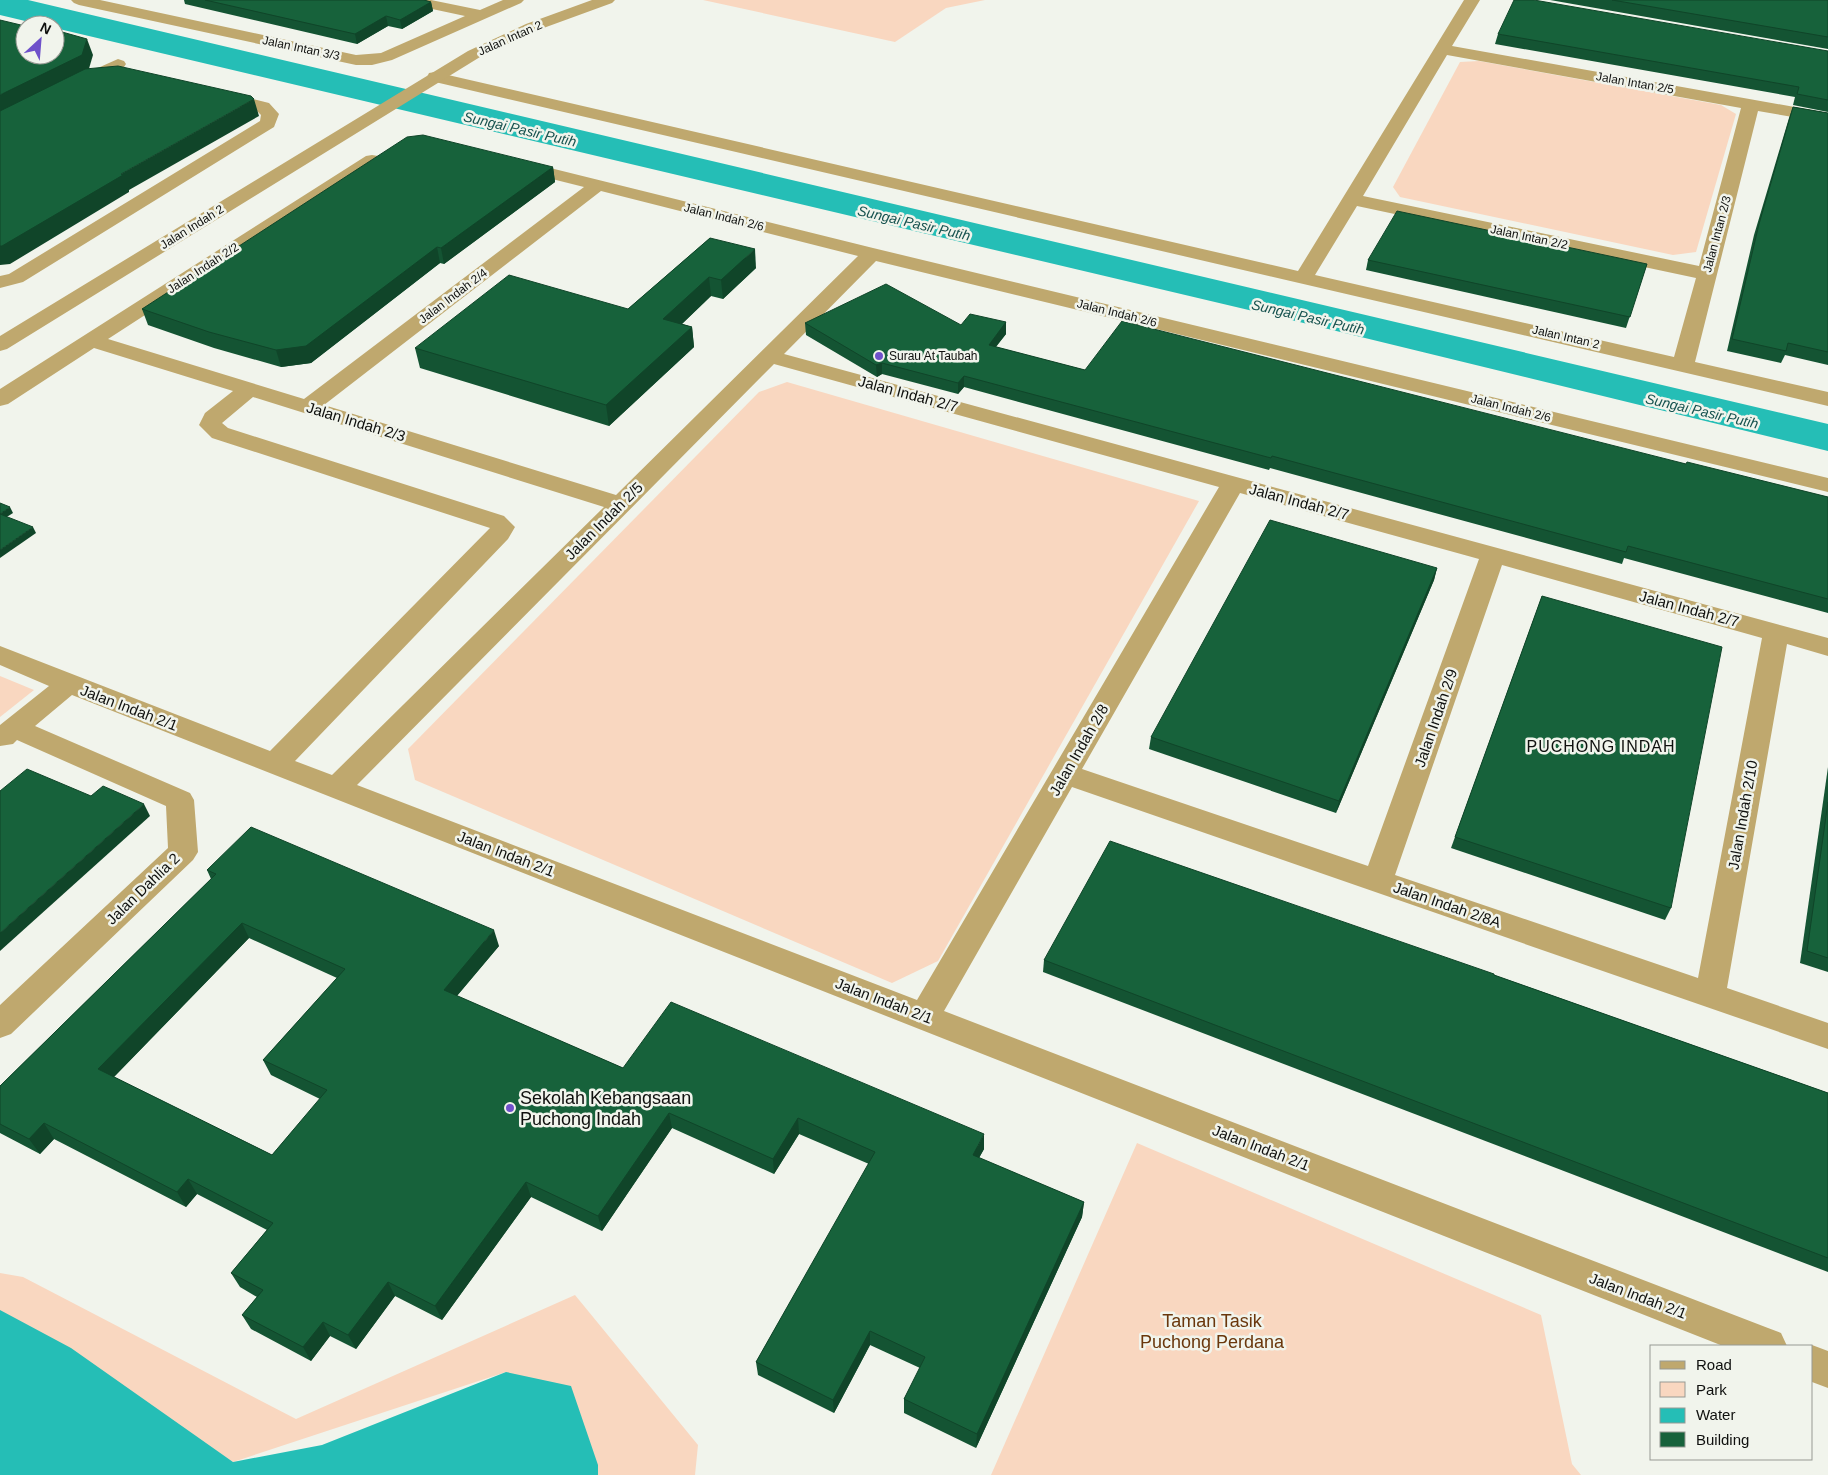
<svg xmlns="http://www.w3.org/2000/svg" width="1828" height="1475" font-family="Arial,sans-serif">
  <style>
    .green { fill: #f9d7c0 }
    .water { fill: #25beb6 }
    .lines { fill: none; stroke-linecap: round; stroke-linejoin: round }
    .minor { fill: #bfa86e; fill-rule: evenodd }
    .tertiary { fill: #bfa86e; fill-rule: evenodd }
    .wall { fill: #145433; fill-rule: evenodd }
    .shaded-wall { fill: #104529 }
    .building { fill: #17623b; stroke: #104529; fill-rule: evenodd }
    .poi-dot { fill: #6f51ca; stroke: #f1f4ec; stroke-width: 2 }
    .labels { text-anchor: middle; stroke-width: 5; stroke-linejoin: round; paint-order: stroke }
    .far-street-label { font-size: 12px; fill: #0f100e; stroke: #f1f4ec }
    .far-poi-label { font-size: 12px; fill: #0f100e; stroke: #f1f4ec; text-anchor: start }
    .far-water-label { font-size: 14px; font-style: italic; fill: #185350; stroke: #f1f4ec }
    .street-label { font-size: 15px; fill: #0f100e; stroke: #f1f4ec }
    .neighbourhood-label { font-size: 16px; letter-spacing: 1px; fill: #0f100e; stroke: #f1f4ec }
    .near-poi-label { font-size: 18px; fill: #0f100e; stroke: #f1f4ec; text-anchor: start }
    .near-park-label { font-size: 18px; fill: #6a370c; stroke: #f1f4ec }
  </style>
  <rect width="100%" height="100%" fill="#f1f4ec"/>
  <g class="green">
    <path d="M 703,0 L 985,0 L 946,8 L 895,42 Z"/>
    <path d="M 1479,61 L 1721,105 L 1736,114 L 1696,252 L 1673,255 L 1400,197 L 1393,187 L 1460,62 Z"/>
    <path d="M 787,382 L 1199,501 L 938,961 L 892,983 L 415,780 L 408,749 L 759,392 Z"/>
    <path d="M 0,676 L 34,690 L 0,717 Z"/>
    <path d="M 1137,1143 L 1541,1315 L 1572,1464 L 1581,1475 L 991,1475 Z"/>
    <path d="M 0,1273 L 23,1277 L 296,1419 L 575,1295 L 698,1445 L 695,1475 L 580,1475 L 506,1372 L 233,1462 L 0,1312 Z"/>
  </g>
  <g class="water">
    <path d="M 0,0 L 28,0 L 1828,424 L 1828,451 L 1283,318 L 55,28 L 55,25 L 42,25 L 0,15 Z"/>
    <path d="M 0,1310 L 71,1348 L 233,1462 L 322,1445 L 506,1372 L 571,1386 L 598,1465 L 598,1475 L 0,1475 Z"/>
  </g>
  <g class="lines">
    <g class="minor">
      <path d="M 71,0 L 100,0 L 356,55 L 381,53 L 465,16 L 404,3 L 401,0 L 431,0 L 480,10 L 503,0 L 524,0 L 521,3 L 392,60 L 372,65 L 356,65 L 79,5 L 74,3 Z"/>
      <path d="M 1464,0 L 1480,0 L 1452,46 L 1828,113 L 1828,123 L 1758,111 L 1695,362 L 1828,392 L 1828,406 L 435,82 L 429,81 L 427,77 L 429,73 L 435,72 L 1298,271 ZM 1447,55 L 1741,108 L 1699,266 L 1363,196 ZM 1357,206 L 1696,278 L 1674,357 L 1315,275 Z"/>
      <path d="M 118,59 L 124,61 L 126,64 L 124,67 L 85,87 L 73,87 L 71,83 L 73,79 Z"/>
      <path d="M 220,91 L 269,103 L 279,114 L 274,127 L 23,282 L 0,288 L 0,276 L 9,274 L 260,121 L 261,115 L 257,111 L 214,100 L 212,96 L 214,92 Z"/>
      <path d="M 372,155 L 378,156 L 381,160 L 378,164 L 108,339 L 304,399 L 584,187 L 512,169 L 509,165 L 512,161 L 518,160 L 873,248 L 1828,478 L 1828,492 L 876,261 L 784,354 L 1828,638 L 1828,656 L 1787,644 L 1727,988 L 1828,1023 L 1828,1049 L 1072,787 L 944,1011 L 1768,1328 L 1781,1333 L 1787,1346 L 1723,1346 L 72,695 L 35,726 L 190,793 L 194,800 L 198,852 L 193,860 L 11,1034 L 0,1038 L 0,1005 L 168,848 L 166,806 L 17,740 L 13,744 L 0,746 L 0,725 L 49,686 L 0,665 L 0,646 L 270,751 L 490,528 L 212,438 L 199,425 L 205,413 L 233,391 L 94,348 L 8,404 L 0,406 L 0,389 L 366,156 ZM 601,191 L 858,256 L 616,495 L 324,405 ZM 774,364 L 1219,487 L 917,1000 L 357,785 ZM 253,397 L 604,507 L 332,775 L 295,761 L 508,539 L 515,527 L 504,516 L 228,428 L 222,423 ZM 1240,493 L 1479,559 L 1368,866 L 1082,769 ZM 1502,565 L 1762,638 L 1698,978 L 1395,875 Z"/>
      <path d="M 1812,1345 L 1828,1351 L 1828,1388 L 1812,1382 L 1812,1346 L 1808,1346 Z"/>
    </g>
    <path class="tertiary" d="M 592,0 L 615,0 L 612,3 L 538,30 L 480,57 L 7,349 L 0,351 L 0,336 L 468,51 L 526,24 Z"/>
  </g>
  <g class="wall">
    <path d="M 184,0 L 424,0 L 431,2 L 433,11 L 402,29 L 388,26 L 357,44 L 185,4 Z"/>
    <path d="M 1550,0 L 1828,0 L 1828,49 Z"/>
    <path d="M 1498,34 L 1828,51 L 1828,112 L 1793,105 L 1795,97 L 1495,44 Z"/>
    <path d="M 1793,107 L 1828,113 L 1828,365 L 1785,355 L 1781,363 L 1727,351 L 1754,235 L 1789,118 Z"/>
    <path d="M 553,167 L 555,182 L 444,264 L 440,263 L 311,363 L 281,367 L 214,348 L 148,325 L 142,309 Z"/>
    <path d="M 710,238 L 756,268 L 723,299 L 711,296 L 682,324 L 692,327 L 694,347 L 609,426 L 420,368 L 415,348 L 628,309 Z"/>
    <path d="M 1368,260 L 1647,264 L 1626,328 L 1366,270 Z"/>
    <path d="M 1006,322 L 1006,334 L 996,347 L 1085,370 L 1686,464 L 1828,497 L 1828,613 L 1624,558 L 1622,564 L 1270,468 L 1269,470 L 964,387 L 958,394 L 882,374 L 877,377 L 806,335 L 805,323 L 961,325 Z"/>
    <path d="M 1437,568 L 1434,580 L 1336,813 L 1149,749 L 1151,737 Z"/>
    <path d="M 1542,596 L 1671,908 L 1665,920 L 1451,848 Z"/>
    <path d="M 1828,767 L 1828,972 L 1800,963 Z"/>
    <path d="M 207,870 L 499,946 L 457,996 L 623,1068 L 984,1149 L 979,1158 L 1084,1202 L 1082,1217 L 976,1448 L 904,1413 L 904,1399 L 920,1368 L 870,1345 L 834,1413 L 758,1375 L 756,1362 L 869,1164 L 799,1134 L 774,1174 L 672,1128 L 602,1231 L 531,1197 L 442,1320 L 395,1296 L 356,1349 L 330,1336 L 311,1361 L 251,1329 L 242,1315 L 257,1297 L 240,1287 L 231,1273 L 267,1230 L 197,1194 L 186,1207 L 54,1139 L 40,1154 L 0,1133 L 0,1086 L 211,879 ZM 249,938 L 337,978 L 263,1060 L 271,1075 L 320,1099 L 272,1155 L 114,1077 Z"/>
    <path d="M 1044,960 L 1494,975 L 1828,1093 L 1828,1272 L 1043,972 Z"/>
  </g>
  <g class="shaded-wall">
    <path d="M 431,2 L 433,11 L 402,29 L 400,20 Z"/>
    <path d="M 386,16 L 388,26 L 357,44 L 355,34 Z"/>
    <path d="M 87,39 L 93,55 L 88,72 L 0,115 L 0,95 Z"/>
    <path d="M 254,99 L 259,116 L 129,190 L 129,192 L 10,264 L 0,265 L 0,246 L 121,174 Z"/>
    <path d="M 553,167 L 555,182 L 444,264 L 441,248 Z"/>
    <path d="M 437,247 L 440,263 L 311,363 L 281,367 L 276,350 Z"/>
    <path d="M 755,249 L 756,268 L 723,299 L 721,280 Z"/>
    <path d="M 709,277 L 711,296 L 666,339 L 663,319 Z"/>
    <path d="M 1006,322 L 1006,334 L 988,356 L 989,345 Z"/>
    <path d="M 692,327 L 694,347 L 609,426 L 606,405 Z"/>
    <path d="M 882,363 L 882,374 L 877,377 L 876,365 Z"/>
    <path d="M 964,376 L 964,387 L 958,394 L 958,383 Z"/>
    <path d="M 10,507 L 13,513 L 2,520 L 0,516 L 0,514 Z"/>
    <path d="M 33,527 L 36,533 L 0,558 L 0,550 Z"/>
    <path d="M 1437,568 L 1434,580 L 1336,813 L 1339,801 Z"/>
    <path d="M 144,804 L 150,816 L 0,951 L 0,933 Z"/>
    <path d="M 242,923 L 249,938 L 107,1084 L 98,1069 Z"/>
    <path d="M 494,930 L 499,946 L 449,1005 L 444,990 Z"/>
    <path d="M 669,1113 L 672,1128 L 602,1231 L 598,1216 Z"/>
    <path d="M 798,1118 L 799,1134 L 774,1174 L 773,1159 Z"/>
    <path d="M 44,1123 L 54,1139 L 40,1154 L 29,1139 Z"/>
    <path d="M 984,1134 L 984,1149 L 972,1170 L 973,1155 Z"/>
    <path d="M 188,1179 L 197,1194 L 186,1207 L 177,1192 Z"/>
    <path d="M 526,1182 L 531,1197 L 442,1320 L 435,1306 Z"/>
    <path d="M 1084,1202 L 1082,1217 L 976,1448 L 977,1434 Z"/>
    <path d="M 388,1282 L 395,1296 L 356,1349 L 348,1335 Z"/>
    <path d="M 323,1322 L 330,1336 L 311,1361 L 303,1347 Z"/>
    <path d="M 870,1331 L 870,1345 L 834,1413 L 833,1400 Z"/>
  </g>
  <g class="building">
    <path d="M 205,0 L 424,0 L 431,2 L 400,20 L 386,16 L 355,34 Z"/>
    <path d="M 1514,0 L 1534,0 L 1828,51 L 1828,100 L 1797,94 L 1799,87 L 1498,34 Z"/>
    <path d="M 1612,0 L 1828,0 L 1828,37 Z"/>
    <path d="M 0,20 L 25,26 L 25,55 L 55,55 L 55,30 L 87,39 L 82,55 L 0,95 Z"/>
    <path d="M 118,66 L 251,96 L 254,99 L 121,174 L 123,175 L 2,246 L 0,246 L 0,111 L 85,69 Z"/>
    <path d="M 1793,107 L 1828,113 L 1828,352 L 1788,343 L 1786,351 L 1732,339 L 1759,224 Z"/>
    <path d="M 423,135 L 553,167 L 441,248 L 437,247 L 306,346 L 276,350 L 209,332 L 142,309 L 407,137 Z"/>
    <path d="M 1397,211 L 1647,264 L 1630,317 L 1368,260 Z"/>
    <path d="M 710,238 L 755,249 L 721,280 L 709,277 L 663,319 L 692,327 L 606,405 L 415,348 L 509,275 L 628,309 Z"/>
    <path d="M 886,284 L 961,325 L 970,314 L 1006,322 L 989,345 L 1085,370 L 1122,321 L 1686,464 L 1687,462 L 1828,497 L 1828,599 L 1628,546 L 1626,552 L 1272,456 L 1271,458 L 964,376 L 958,383 L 882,363 L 876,365 L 805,323 Z"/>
    <path d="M 0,503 L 10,507 L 0,514 Z"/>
    <path d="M 0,514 L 33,527 L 0,550 Z"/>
    <path d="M 1270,520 L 1437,568 L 1339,801 L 1151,737 Z"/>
    <path d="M 1542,596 L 1722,647 L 1671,908 L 1455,837 Z"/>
    <path d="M 27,769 L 91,796 L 103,786 L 144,804 L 0,933 L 0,791 Z"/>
    <path d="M 1828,802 L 1828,958 L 1807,951 Z"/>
    <path d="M 251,827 L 494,930 L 444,990 L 623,1068 L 671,1002 L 984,1134 L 973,1155 L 1084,1202 L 977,1434 L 904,1399 L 925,1357 L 870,1331 L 833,1400 L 756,1362 L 875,1152 L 798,1118 L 773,1159 L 669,1113 L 598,1216 L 526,1182 L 435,1306 L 388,1282 L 348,1335 L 323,1322 L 303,1347 L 242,1315 L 263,1290 L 231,1273 L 273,1223 L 188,1179 L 177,1192 L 44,1123 L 29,1139 L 0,1124 L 0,1086 L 216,874 L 207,870 ZM 242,923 L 345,969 L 263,1060 L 327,1090 L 272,1155 L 98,1069 Z"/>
    <path d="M 1110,841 L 1494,974 L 1494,975 L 1828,1093 L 1828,1258 L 1044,960 Z"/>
  </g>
  <g class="poi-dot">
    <circle cx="879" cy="356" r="5"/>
    <circle cx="510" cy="1108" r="5"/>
  </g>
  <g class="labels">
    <g class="far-street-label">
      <text transform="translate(510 38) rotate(-24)" y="4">Jalan Intan 2</text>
      <text transform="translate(301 48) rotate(12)" y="4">Jalan Intan 3/3</text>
      <text transform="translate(1635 83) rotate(10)" y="4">Jalan Intan 2/5</text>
      <text transform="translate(724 217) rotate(14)" y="4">Jalan Indah 2/6</text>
      <text transform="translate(192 227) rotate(-32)" y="4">Jalan Indah 2</text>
      <text transform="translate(1717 234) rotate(-75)" y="4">Jalan Intan 2/3</text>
      <text transform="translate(1529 237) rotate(12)" y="4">Jalan Intan 2/2</text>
      <text transform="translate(203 268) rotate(-33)" y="4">Jalan Indah 2/2</text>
      <text transform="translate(453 296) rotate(-37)" y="4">Jalan Indah 2/4</text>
      <text transform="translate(1117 313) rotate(14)" y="4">Jalan Indah 2/6</text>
      <text transform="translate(1566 337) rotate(13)" y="4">Jalan Intan 2</text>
      <text transform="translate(1511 408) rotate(14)" y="4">Jalan Indah 2/6</text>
    </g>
    <g class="far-poi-label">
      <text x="889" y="360">Surau At Taubah</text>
    </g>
    <g class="far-water-label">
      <text transform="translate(520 129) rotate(13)" y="5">Sungai Pasir Putih</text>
      <text transform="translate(914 223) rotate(13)" y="5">Sungai Pasir Putih</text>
      <text transform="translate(1308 317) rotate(13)" y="5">Sungai Pasir Putih</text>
      <text transform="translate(1702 411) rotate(13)" y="5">Sungai Pasir Putih</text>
    </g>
    <g class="street-label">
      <text transform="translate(908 394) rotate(15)" y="5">Jalan Indah 2/7</text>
      <text transform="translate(356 422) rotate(17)" y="5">Jalan Indah 2/3</text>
      <text transform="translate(1299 502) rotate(15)" y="5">Jalan Indah 2/7</text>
      <text transform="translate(604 521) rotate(-45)" y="5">Jalan Indah 2/5</text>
      <text transform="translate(1689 609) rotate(15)" y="5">Jalan Indah 2/7</text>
      <text transform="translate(129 708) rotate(21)" y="5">Jalan Indah 2/1</text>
      <text transform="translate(1436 718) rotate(-71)" y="5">Jalan Indah 2/9</text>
      <text transform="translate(1079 750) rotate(-60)" y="5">Jalan Indah 2/8</text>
      <text transform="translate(1743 815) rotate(-80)" y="5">Jalan Indah 2/10</text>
      <text transform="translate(506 854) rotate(21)" y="5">Jalan Indah 2/1</text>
      <text transform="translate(143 889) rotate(-44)" y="5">Jalan Dahlia 2</text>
      <text transform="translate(1447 905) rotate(19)" y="5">Jalan Indah 2/8A</text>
      <text transform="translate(884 1001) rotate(21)" y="5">Jalan Indah 2/1</text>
      <text transform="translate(1261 1148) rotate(21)" y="5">Jalan Indah 2/1</text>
      <text transform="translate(1638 1296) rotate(21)" y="5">Jalan Indah 2/1</text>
    </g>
    <g class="neighbourhood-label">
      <text x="1601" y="752">PUCHONG INDAH</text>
    </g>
    <g class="near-poi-label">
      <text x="520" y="1104">Sekolah Kebangsaan<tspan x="520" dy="21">Puchong Indah</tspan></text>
    </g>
    <g class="near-park-label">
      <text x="1212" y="1327">Taman Tasik<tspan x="1212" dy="21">Puchong Perdana</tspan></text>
    </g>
  </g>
  <rect x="1650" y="1345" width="162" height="115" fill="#f1f4ec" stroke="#979993"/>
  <rect x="1660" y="1361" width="25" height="8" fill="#bfa86e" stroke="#979993"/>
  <text x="1696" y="1370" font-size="15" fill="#0f100e">Road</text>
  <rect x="1660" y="1382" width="25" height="15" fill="#f9d7c0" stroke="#979993"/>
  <text x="1696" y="1395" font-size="15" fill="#0f100e">Park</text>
  <rect x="1660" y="1408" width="25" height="15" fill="#25beb6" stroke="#979993"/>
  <text x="1696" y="1420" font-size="15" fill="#0f100e">Water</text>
  <rect x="1660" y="1432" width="25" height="15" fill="#17623b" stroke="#979993"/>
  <text x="1696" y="1445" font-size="15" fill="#0f100e">Building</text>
  <g transform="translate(40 40) rotate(26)"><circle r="24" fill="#f1f4ec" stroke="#979993"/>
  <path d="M0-4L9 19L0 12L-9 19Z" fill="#6f51ca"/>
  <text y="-8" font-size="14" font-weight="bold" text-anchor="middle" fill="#0f100e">N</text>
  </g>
</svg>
